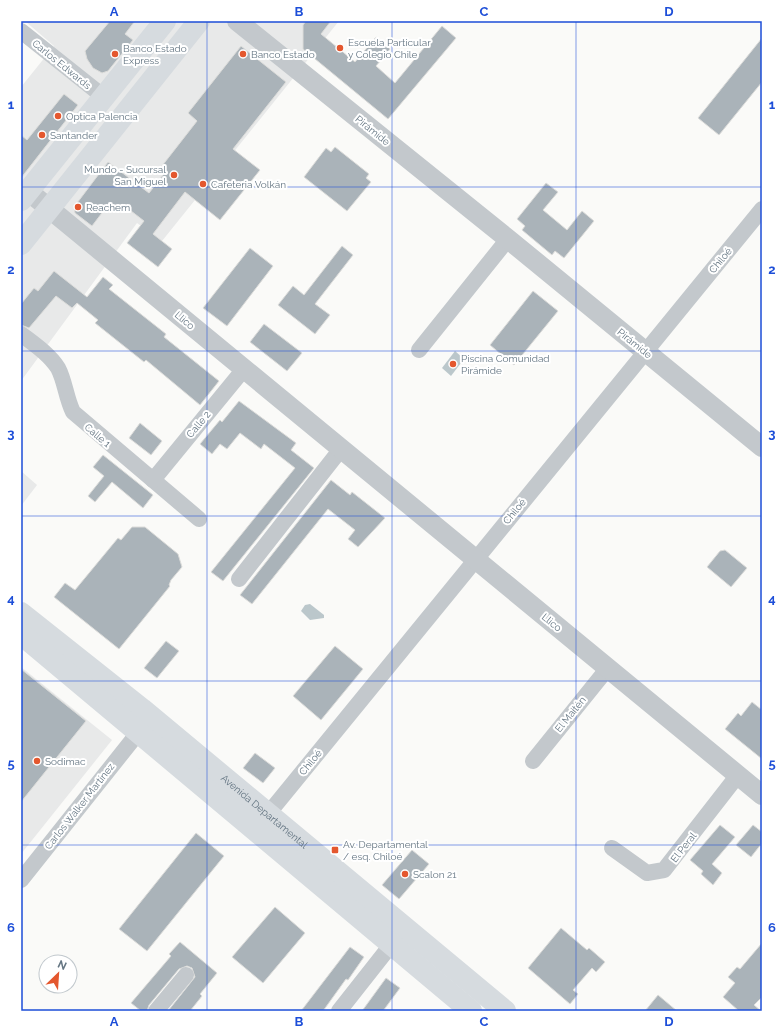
<svg xmlns="http://www.w3.org/2000/svg" width="783" height="1032" font-family="Raleway,sans-serif">
  <style>
    .built { fill: #e8e9e9 }
    .water { fill: #bbc7cb }
    .building { fill: #aab3b9; stroke: #dcdcda }
    .lines { fill: none; stroke-linecap: round; stroke-linejoin: round }
    .minor { stroke: #c3c8cc; stroke-width: 16 }
    .tertiary { stroke: #c3c8cc; stroke-width: 20 }
    .primary { stroke: #d6dbdf; stroke-width: 22 }
    .grid { fill: none; stroke: #1d4ed8; stroke-width: 1; stroke-opacity: 0.55 }
    .poi-dot { fill: #e4572e; stroke: #fff; stroke-width: 1.5 }
    .labels { text-anchor: middle; stroke-width: 4; stroke-linejoin: round; paint-order: stroke }
    .poi-label { font-size: 10px; fill: #657683; stroke: #fff; text-anchor: start }
    .street-label { font-size: 10px; fill: #657683; stroke: #fff }
    .neatline { fill: none; stroke: #1d4ed8; stroke-width: 1.5 }
    .grid-label { font-size: 13px; text-anchor: middle; font-weight: bold; fill: #1d4ed8 }
  </style>
  <rect width="100%" height="100%" fill="#fafaf8"/>
  <g class="built">
    <path d="M 25,21 L 339,21 L 162,241 L 137,223 L 21,381 L 21,87 L 54,46 Z"/>
    <path d="M 21,471 L 37,485 L 21,506 Z"/>
    <path d="M 21,667 L 112,740 L 21,854 Z"/>
  </g>
  <g class="water">
    <path d="M 455,351 L 464,359 L 451,376 L 442,368 Z"/>
    <path d="M 310,604 L 324,615 L 324,618 L 310,620 L 301,611 L 305,605 Z"/>
  </g>
  <g class="building">
    <path d="M 110,21 L 135,21 L 125,34 L 133,40 L 108,71 L 102,73 L 93,68 L 87,59 L 85,51 Z"/>
    <path d="M 306,21 L 331,21 L 321,34 L 355,62 L 376,37 L 390,49 L 376,66 L 395,83 L 442,26 L 456,38 L 388,119 L 303,49 L 303,25 Z"/>
    <path d="M 762,38 L 762,82 L 719,135 L 698,118 Z"/>
    <path d="M 241,46 L 286,82 L 233,149 L 260,170 L 220,220 L 185,192 L 153,234 L 172,249 L 158,267 L 127,243 L 144,221 L 122,204 L 116,211 L 108,205 L 92,226 L 75,213 L 74,207 L 108,162 L 149,193 L 163,175 L 158,171 L 197,121 L 188,113 Z"/>
    <path d="M 64,94 L 78,105 L 21,178 L 21,135 L 27,140 Z"/>
    <path d="M 335,147 L 369,174 L 366,178 L 371,182 L 347,211 L 304,177 L 326,148 L 331,152 Z"/>
    <path d="M 546,183 L 558,192 L 543,210 L 567,230 L 582,211 L 594,221 L 564,258 L 555,251 L 552,255 L 522,230 L 525,226 L 517,219 Z"/>
    <path d="M 342,246 L 353,255 L 315,304 L 330,315 L 315,334 L 278,305 L 293,286 L 304,295 Z"/>
    <path d="M 250,248 L 273,266 L 227,326 L 203,308 Z"/>
    <path d="M 54,271 L 87,297 L 103,277 L 113,285 L 109,289 L 166,334 L 164,337 L 219,381 L 200,405 L 146,360 L 144,362 L 95,323 L 98,320 L 77,303 L 72,308 L 56,296 L 29,328 L 21,325 L 21,304 L 34,288 L 38,291 Z"/>
    <path d="M 533,291 L 558,311 L 514,365 L 490,345 Z"/>
    <path d="M 264,324 L 302,353 L 287,371 L 250,342 Z"/>
    <path d="M 239,401 L 296,443 L 291,450 L 314,468 L 223,581 L 211,572 L 295,468 L 264,444 L 261,449 L 240,433 L 227,449 L 220,444 L 212,454 L 200,444 L 220,420 L 222,422 Z"/>
    <path d="M 140,423 L 162,441 L 151,455 L 129,438 Z"/>
    <path d="M 103,455 L 153,495 L 143,508 L 112,482 L 95,502 L 88,496 L 104,476 L 93,467 Z"/>
    <path d="M 331,480 L 350,495 L 352,492 L 385,518 L 358,547 L 348,539 L 355,530 L 328,509 L 252,604 L 240,595 Z"/>
    <path d="M 132,527 L 145,527 L 178,554 L 182,567 L 171,580 L 169,585 L 170,586 L 119,649 L 54,597 L 65,583 L 75,590 L 118,538 L 121,540 Z"/>
    <path d="M 725,550 L 747,568 L 731,587 L 707,567 L 720,551 Z"/>
    <path d="M 166,641 L 179,651 L 157,678 L 144,668 Z"/>
    <path d="M 335,646 L 363,669 L 321,720 L 293,696 Z"/>
    <path d="M 21,669 L 86,721 L 21,802 Z"/>
    <path d="M 752,702 L 762,710 L 762,759 L 725,729 L 738,713 L 741,716 Z"/>
    <path d="M 255,753 L 275,768 L 263,783 L 243,768 Z"/>
    <path d="M 720,825 L 735,837 L 712,864 L 722,873 L 713,885 L 701,874 L 703,871 L 690,860 Z"/>
    <path d="M 753,825 L 762,832 L 762,843 L 751,857 L 736,845 Z"/>
    <path d="M 196,833 L 224,856 L 147,951 L 119,929 Z"/>
    <path d="M 412,850 L 429,864 L 399,899 L 382,885 Z"/>
    <path d="M 275,907 L 305,933 L 263,983 L 232,957 Z"/>
    <path d="M 561,928 L 587,950 L 589,948 L 605,962 L 596,972 L 592,968 L 573,990 L 578,994 L 570,1004 L 528,968 Z"/>
    <path d="M 180,942 L 217,973 L 200,994 L 202,996 L 190,1011 L 168,1011 L 195,977 L 192,968 L 187,966 L 179,969 L 149,1005 L 147,1011 L 141,1011 L 131,1003 L 171,956 L 169,954 Z"/>
    <path d="M 762,943 L 762,997 L 754,1005 L 761,1011 L 739,1011 L 723,997 L 735,983 L 728,977 L 737,967 L 740,969 Z"/>
    <path d="M 350,947 L 364,957 L 348,980 L 346,979 L 323,1011 L 301,1011 Z"/>
    <path d="M 386,978 L 400,988 L 383,1011 L 362,1011 Z"/>
    <path d="M 658,995 L 677,1011 L 645,1011 Z"/>
  </g>
  <g class="lines">
    <g class="minor">
      <path d="M 21,31 L 104,97"/>
      <path d="M 21,334 C 34,344 49,354 58,368 C 65,381 66,398 73,412 L 199,519"/>
      <path d="M 419,350 L 508,239"/>
      <path d="M 153,480 L 244,369"/>
      <path d="M 239,579 L 341,449"/>
      <path d="M 533,761 L 608,668"/>
      <path d="M 268,814 L 762,209"/>
      <path d="M 612,848 L 647,873 L 664,870 L 738,775"/>
      <path d="M 21,880 L 138,733"/>
      <path d="M 156,1011 L 186,975"/>
      <path d="M 339,1011 L 391,945"/>
    </g>
    <g class="tertiary">
      <path d="M 237,21 L 508,239 L 762,447"/>
      <path d="M 28,191 L 762,795"/>
    </g>
    <g class="primary">
      <path d="M 21,200 L 165,21"/>
      <path d="M 21,244 L 199,21"/>
      <path id="s1" d="M 21,613 L 142,709 L 505,1011"/>
      <path d="M 21,634 L 471,1011"/>
    </g>
  </g>
  <path class="grid" d="M 207,21 L 207,1011M 392,21 L 392,1011M 576,21 L 576,1011M 21,187 L 762,187M 21,351 L 762,351M 21,516 L 762,516M 21,681 L 762,681M 21,845 L 762,845"/>
  <g class="poi-dot">
    <circle cx="340" cy="48" r="4"/>
    <circle cx="115" cy="54" r="4"/>
    <circle cx="243" cy="54" r="4"/>
    <circle cx="58" cy="116" r="4"/>
    <circle cx="42" cy="135" r="4"/>
    <circle cx="174" cy="175" r="4"/>
    <circle cx="203" cy="184" r="4"/>
    <circle cx="78" cy="207" r="4"/>
    <circle cx="453" cy="364" r="4"/>
    <circle cx="37" cy="761" r="4"/>
    <rect x="331" y="846" width="8" height="8" rx="2"/>
    <circle cx="405" cy="874" r="4"/>
  </g>
  <g class="labels">
    <g class="poi-label">
      <text x="348" y="46">Escuela Particular<tspan x="348" dy="12">y Colegio Chile</tspan></text>
      <text x="123" y="52">Banco Estado<tspan x="123" dy="12">Express</tspan></text>
      <text x="251" y="58">Banco Estado</text>
      <text x="66" y="120">Optica Palencia</text>
      <text x="50" y="139">Santander</text>
      <text x="166" y="173" text-anchor="end">Mundo - Sucursal<tspan x="166" dy="12">San Miguel</tspan></text>
      <text x="211" y="188">Cafeteria Volkán</text>
      <text x="86" y="211">Reachem</text>
      <text x="461" y="362">Piscina Comunidad<tspan x="461" dy="12">Pirámide</tspan></text>
      <text x="45" y="765">Sodimac</text>
      <text x="343" y="848">Av. Departamental<tspan x="343" dy="12">/ esq. Chiloé</tspan></text>
      <text x="413" y="878">Scalon 21</text>
    </g>
    <g class="street-label">
      <text transform="translate(62 64) rotate(39)" y="4">Carlos Edwards</text>
      <text transform="translate(373 130) rotate(39)" y="4">Pirámide</text>
      <text transform="translate(720 260) rotate(-51)" y="4">Chiloé</text>
      <text transform="translate(185 320) rotate(40)" y="4">Llico</text>
      <text transform="translate(635 343) rotate(39)" y="4">Pirámide</text>
      <text transform="translate(198 424) rotate(-50)" y="4">Calle 2</text>
      <text transform="translate(98 435) rotate(40)" y="4">Calle 1</text>
      <text transform="translate(514 511) rotate(-51)" y="4">Chiloé</text>
      <text transform="translate(552 622) rotate(39)" y="4">Llico</text>
      <text transform="translate(570 714) rotate(-51)" y="4">El Maitén</text>
      <text transform="translate(310 762) rotate(-51)" y="4">Chiloé</text>
      <text transform="translate(79 806) rotate(-52)" y="4">Carlos Walker Martínez</text>
      <text dy="4" stroke="none"><textPath href="#s1" startOffset="314">Avenida Departamental</textPath></text>
      <text transform="translate(683 847) rotate(-52)" y="4">El Peral</text>
    </g>
  </g>
  <rect width="783" height="1032" fill="none" stroke="#ffffff" stroke-width="44"/>
  <g transform="translate(58 974) rotate(25)"><circle r="19" fill="#ffffff" stroke="#c1c8cd"/>
  <path d="M0-3L7 15L0 10L-7 15Z" fill="#e4572e"/>
  <text y="-6" font-size="11" font-weight="bold" text-anchor="middle" fill="#657683">N</text>
  </g>
  <rect x="22" y="22" width="739" height="988" class="neatline"/>
  <g class="grid-label">
    <text x="114" y="16">A</text>
    <text x="299" y="16">B</text>
    <text x="484" y="16">C</text>
    <text x="669" y="16">D</text>
    <text x="11" y="109">1</text>
    <text x="772" y="109">1</text>
    <text x="11" y="274">2</text>
    <text x="772" y="274">2</text>
    <text x="11" y="438">3</text>
    <text x="772" y="438">3</text>
    <text x="11" y="603">4</text>
    <text x="772" y="603">4</text>
    <text x="11" y="768">5</text>
    <text x="772" y="768">5</text>
    <text x="11" y="932">6</text>
    <text x="772" y="932">6</text>
    <text x="114" y="1026">A</text>
    <text x="299" y="1026">B</text>
    <text x="484" y="1026">C</text>
    <text x="669" y="1026">D</text>
  </g>
</svg>
